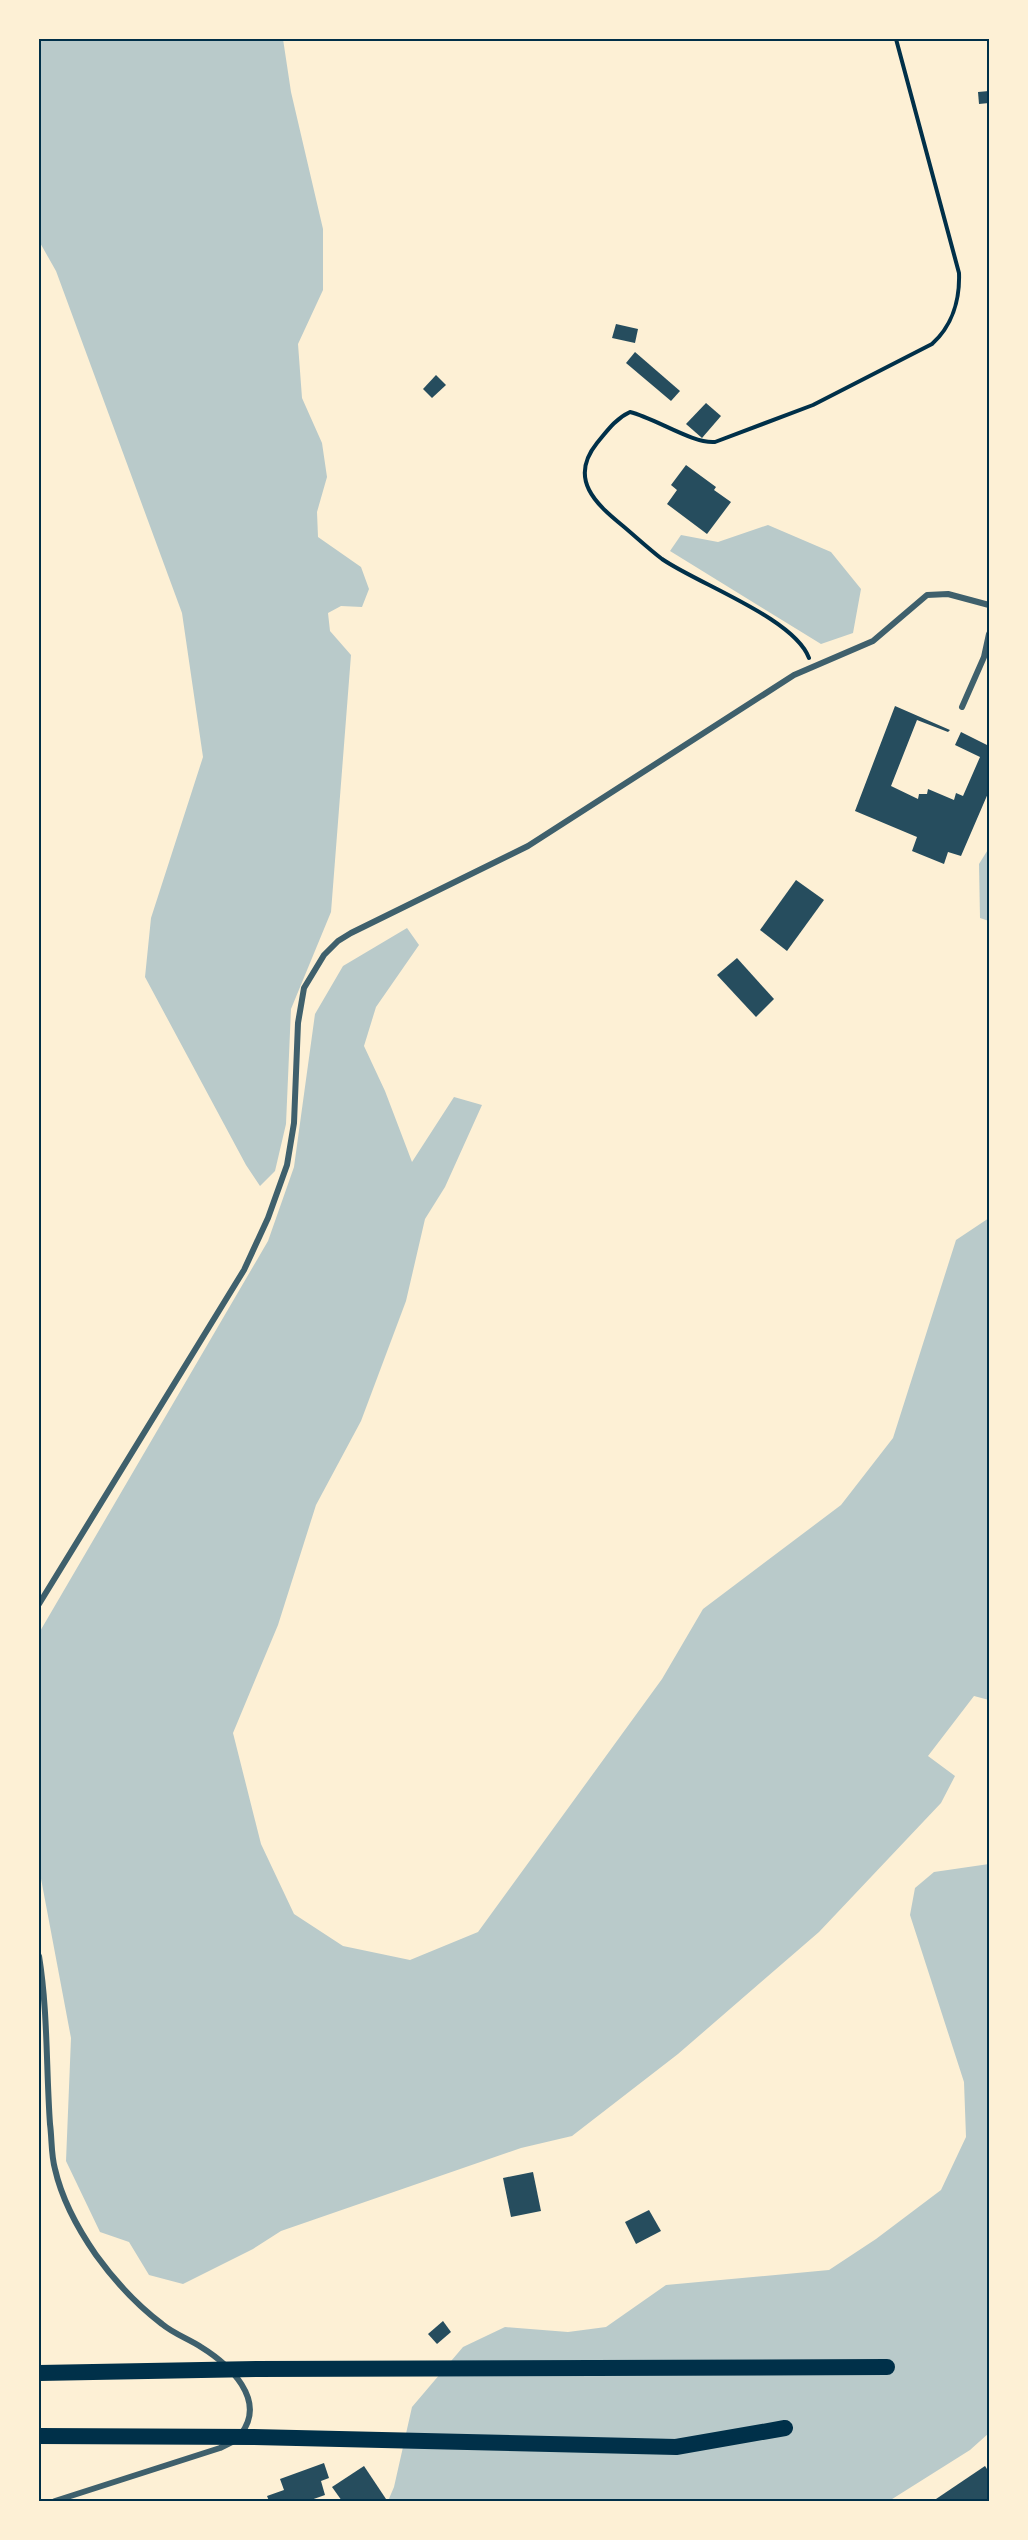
<svg xmlns="http://www.w3.org/2000/svg" width="1028" height="2540" font-family="'Fira Sans Condensed',sans-serif">
  <style>
    .green { fill: #b9caca }
    .building { fill: #264d5e }
    .lines { fill: none; stroke-linecap: round; stroke-linejoin: round }
    .path { stroke: #003049; stroke-width: 4 }
    .minor { stroke: #3f606c; stroke-width: 6 }
    .trunk { stroke: #003049; stroke-width: 16 }
    .neatline { fill: none; stroke: #003049; stroke-width: 2 }
  </style>
  <rect width="100%" height="100%" fill="#fdf0d5"/>
  <g class="green">
    <path d="M 39,39 L 283,39 L 291,92 L 323,229 L 323,290 L 298,344 L 302,398 L 322,443 L 327,477 L 317,512 L 318,537 L 361,567 L 369,589 L 362,607 L 341,606 L 328,613 L 330,631 L 351,655 L 331,912 L 291,1009 L 286,1124 L 275,1171 L 260,1186 L 246,1165 L 145,977 L 151,918 L 203,757 L 182,613 L 56,271 L 39,241 L 41,50 Z"/>
    <path d="M 768,525 L 831,552 L 861,589 L 853,633 L 821,644 L 670,551 L 681,535 L 718,542 Z"/>
    <path d="M 989,848 L 989,921 L 980,918 L 979,864 Z"/>
    <path d="M 407,928 L 419,945 L 376,1007 L 364,1046 L 385,1091 L 412,1162 L 454,1097 L 482,1105 L 445,1187 L 425,1219 L 406,1301 L 361,1421 L 316,1505 L 278,1625 L 233,1733 L 261,1844 L 294,1914 L 343,1946 L 410,1960 L 478,1932 L 662,1679 L 703,1609 L 841,1505 L 893,1438 L 956,1240 L 989,1218 L 989,1700 L 974,1696 L 928,1756 L 955,1776 L 941,1803 L 819,1932 L 678,2054 L 572,2136 L 521,2148 L 281,2231 L 253,2249 L 183,2284 L 149,2275 L 129,2242 L 100,2232 L 66,2161 L 71,2038 L 39,1868 L 39,1633 L 268,1241 L 294,1167 L 315,1014 L 343,966 Z"/>
    <path d="M 989,1864 L 989,2433 L 970,2450 L 889,2501 L 388,2501 L 394,2487 L 412,2407 L 463,2347 L 505,2327 L 568,2332 L 606,2327 L 666,2285 L 829,2270 L 876,2239 L 941,2190 L 966,2137 L 964,2082 L 910,1915 L 915,1888 L 934,1872 Z"/>
  </g>
  <g class="building">
    <path d="M 989,91 L 989,103 L 979,104 L 978,92 Z"/>
    <path d="M 616,324 L 638,329 L 635,343 L 612,338 Z"/>
    <path d="M 635,352 L 680,391 L 671,401 L 626,363 Z"/>
    <path d="M 436,375 L 446,385 L 432,398 L 423,389 Z"/>
    <path d="M 706,403 L 721,416 L 702,438 L 686,424 Z"/>
    <path d="M 686,465 L 716,487 L 714,490 L 731,502 L 707,534 L 667,504 L 677,490 L 671,485 Z"/>
    <path d="M 895,706 L 950,730 L 948,732 L 917,720 L 891,786 L 918,799 L 919,794 L 927,794 L 928,789 L 954,800 L 956,793 L 963,796 L 980,757 L 955,745 L 961,732 L 989,746 L 989,791 L 961,856 L 948,852 L 944,864 L 912,851 L 917,837 L 855,811 Z"/>
    <path d="M 796,880 L 824,900 L 787,951 L 760,930 Z"/>
    <path d="M 737,958 L 774,999 L 756,1017 L 717,975 Z"/>
    <path d="M 533,2172 L 541,2211 L 511,2217 L 503,2178 Z"/>
    <path d="M 649,2210 L 661,2231 L 636,2244 L 625,2222 Z"/>
    <path d="M 443,2321 L 451,2332 L 437,2344 L 428,2334 Z"/>
    <path d="M 324,2463 L 329,2478 L 321,2481 L 325,2495 L 308,2501 L 269,2501 L 267,2496 L 284,2490 L 280,2479 Z"/>
    <path d="M 364,2466 L 386,2499 L 382,2501 L 342,2501 L 332,2487 Z"/>
    <path d="M 985,2466 L 989,2472 L 989,2501 L 938,2501 L 936,2499 Z"/>
  </g>
  <g class="lines">
    <path class="path" d="M 809,658 C 794,618 698,584 662,559 C 649,549 636,537 623,526 C 596,504 568,479 597,443 C 607,431 615,419 630,412 C 655,418 693,444 715,442 L 813,405 L 932,344 C 952,326 960,300 959,273 L 896,39"/>
    <g class="minor">
      <path d="M 962,707 L 984,657 L 989,634"/>
      <path d="M 39,1604 L 244,1270 L 268,1218 L 287,1165 L 294,1123 L 298,1023 L 304,988 L 324,955 L 338,941 L 351,933 L 528,846 L 794,675 L 873,641 L 927,595 L 948,594 L 989,605"/>
      <path d="M 39,1956 C 48,2012 46,2068 50,2124 C 52,2139 51,2155 55,2169 C 62,2200 78,2229 96,2255 C 114,2280 137,2305 162,2324 C 174,2334 189,2339 201,2347 C 230,2365 267,2400 241,2434"/>
      <path d="M 55,2501 L 220,2448 L 234,2441"/>
    </g>
    <g class="trunk">
      <path d="M 39,2373 L 256,2369 L 887,2367"/>
      <path d="M 39,2436 L 253,2437 L 676,2447 L 785,2428"/>
    </g>
  </g>
  <rect width="1028" height="2540" fill="none" stroke="#fdf0d5" stroke-width="81"/>
  <rect x="40" y="40" width="948" height="2460" class="neatline"/>
</svg>
